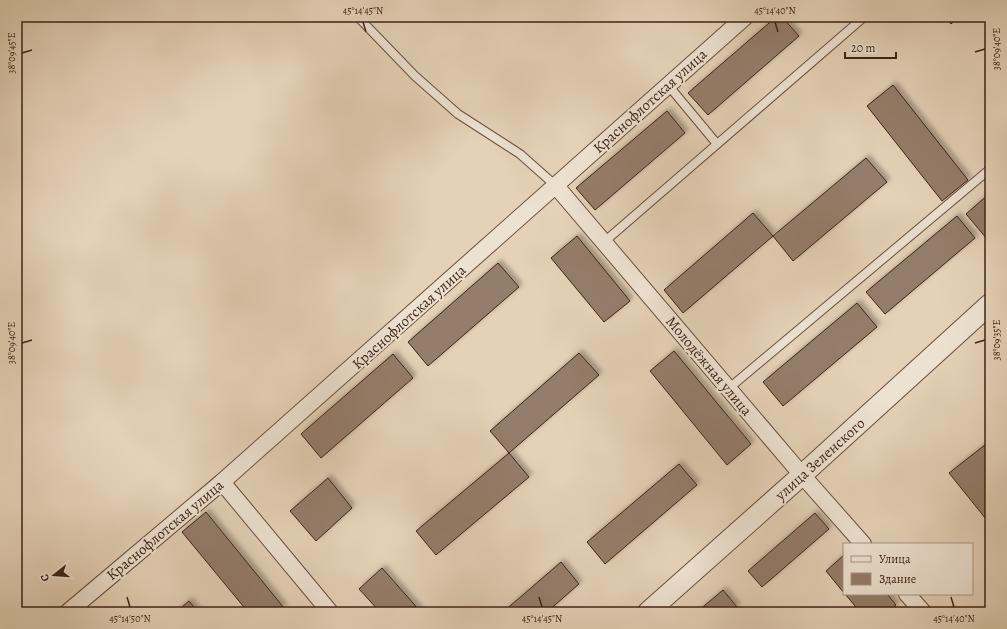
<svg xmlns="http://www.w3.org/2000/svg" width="1007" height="629" font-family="Alegreya,serif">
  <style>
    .building { fill: #947d6a; stroke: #3e2316; filter: url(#shadow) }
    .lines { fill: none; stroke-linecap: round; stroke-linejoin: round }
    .service-casing { stroke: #684e3e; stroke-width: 10 }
    .minor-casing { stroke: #684e3e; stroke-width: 18 }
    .tertiary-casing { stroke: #684e3e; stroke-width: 22 }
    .service { stroke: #ede1d0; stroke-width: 8 }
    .minor { stroke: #ede1d0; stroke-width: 16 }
    .tertiary { stroke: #ede1d0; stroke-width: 20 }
    .ticks { fill: none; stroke: #3e2316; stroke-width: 1.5 }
    .labels { text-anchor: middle; stroke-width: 4; stroke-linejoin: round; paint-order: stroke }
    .street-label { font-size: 15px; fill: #3e2316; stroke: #ede1d0 }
    .neatline { fill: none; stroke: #3e2316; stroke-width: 1.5 }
    .ticks-label { font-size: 10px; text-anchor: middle; fill: #3e2316 }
  </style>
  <defs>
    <filter id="shadow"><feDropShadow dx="3.5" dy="-3.5" stdDeviation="2" flood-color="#0004"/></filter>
  </defs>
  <rect width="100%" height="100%" fill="#e4d1b7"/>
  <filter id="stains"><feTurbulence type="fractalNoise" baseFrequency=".005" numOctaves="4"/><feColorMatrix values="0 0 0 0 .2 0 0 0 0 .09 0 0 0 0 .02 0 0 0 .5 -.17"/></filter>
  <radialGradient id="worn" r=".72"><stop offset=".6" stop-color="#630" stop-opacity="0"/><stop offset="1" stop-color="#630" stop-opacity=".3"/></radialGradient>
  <g class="building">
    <path d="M 776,17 L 782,17 L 799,36 L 708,115 L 688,93 Z"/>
    <path d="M 945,17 L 959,17 L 951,24 Z"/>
    <path d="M 893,85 L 968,180 L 942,201 L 867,106 Z"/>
    <path d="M 667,111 L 685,133 L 595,210 L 576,188 Z"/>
    <path d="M 866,158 L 887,182 L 793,261 L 773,236 Z"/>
    <path d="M 990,193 L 990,236 L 987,239 L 966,214 Z"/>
    <path d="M 753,213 L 773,236 L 683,313 L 664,290 Z"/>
    <path d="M 957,216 L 975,238 L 885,314 L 866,292 Z"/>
    <path d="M 577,236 L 630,301 L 604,322 L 551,258 Z"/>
    <path d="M 498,263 L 519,287 L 428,366 L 408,342 Z"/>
    <path d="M 857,303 L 877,327 L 783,406 L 763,382 Z"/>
    <path d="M 674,351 L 751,444 L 727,465 L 650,371 Z"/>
    <path d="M 579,353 L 599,375 L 509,453 L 490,431 Z"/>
    <path d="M 393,354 L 413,378 L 321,458 L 301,434 Z"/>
    <path d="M 990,441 L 990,524 L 949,473 Z"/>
    <path d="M 509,453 L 529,477 L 436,555 L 416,531 Z"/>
    <path d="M 679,464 L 697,485 L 605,564 L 587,542 Z"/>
    <path d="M 328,478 L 352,508 L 316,541 L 290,511 Z"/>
    <path d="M 206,512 L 284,608 L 278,612 L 248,612 L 182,532 Z"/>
    <path d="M 815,513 L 829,529 L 762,587 L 748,571 Z"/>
    <path d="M 844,555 L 844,593 L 826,571 Z"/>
    <path d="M 561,562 L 579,584 L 547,612 L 503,612 Z"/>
    <path d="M 382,568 L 421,612 L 380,612 L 359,589 Z"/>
    <path d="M 723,590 L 737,607 L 732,612 L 697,612 Z"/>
    <path d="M 845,594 L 887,594 L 896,605 L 888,612 L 860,612 Z"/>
    <path d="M 189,601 L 198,612 L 176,612 Z"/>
  </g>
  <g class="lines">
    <g class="service-casing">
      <g id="service">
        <path d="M 358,17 L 415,76 L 458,114 L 520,154 L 556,186"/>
        <path d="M 668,85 L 717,144"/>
        <path d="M 604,242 L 864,17"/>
        <path d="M 728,389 L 990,169"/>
      </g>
    </g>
    <g class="minor-casing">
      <g id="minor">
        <path d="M 556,186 L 802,475 L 863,544"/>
        <path d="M 222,482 L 330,612"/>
        <path d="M 907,594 L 923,612"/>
        <path d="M 68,612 L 222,482 L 745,17"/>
      </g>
    </g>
    <g class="tertiary-casing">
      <path id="tertiary" d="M 648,612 L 802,475 L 990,304"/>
    </g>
    <use href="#service" class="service"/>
    <use href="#minor" class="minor"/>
    <use href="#tertiary" class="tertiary"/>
  </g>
  <path class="ticks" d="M 363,22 L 366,32M 775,22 L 778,32M 975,52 L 985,49M 22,53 L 32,50M 22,343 L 32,340M 975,343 L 985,340M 127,597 L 130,607M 539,597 L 542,607M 951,597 L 954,607"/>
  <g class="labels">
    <g class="street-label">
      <text transform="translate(650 101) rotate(-42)" y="5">Краснофлотская улица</text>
      <text transform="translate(409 317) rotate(-42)" y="5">Краснофлотская улица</text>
      <text transform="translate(709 366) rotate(50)" y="5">Молодёжная улица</text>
      <text transform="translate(820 459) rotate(-42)" y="5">улица Зеленского</text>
      <text transform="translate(165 530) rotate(-40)" y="5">Краснофлотская улица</text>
    </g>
  </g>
  <rect width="1007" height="629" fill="none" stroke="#e4d1b7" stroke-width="44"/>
  <rect x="843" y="543" width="130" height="52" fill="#ede1d0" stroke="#a79586"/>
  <rect x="851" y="556" width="20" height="6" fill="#ede1d0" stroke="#a79586"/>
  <text x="879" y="563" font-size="12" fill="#3e2316">Улица</text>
  <rect x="851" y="573" width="20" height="12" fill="#947d6a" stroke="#a79586"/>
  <text x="879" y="583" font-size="12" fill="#3e2316">Здание</text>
  <g transform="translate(54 575) rotate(253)" stroke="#ede1d0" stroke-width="3" paint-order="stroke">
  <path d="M0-3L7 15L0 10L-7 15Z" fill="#3e2316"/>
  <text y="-6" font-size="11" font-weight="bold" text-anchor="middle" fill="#3e2316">С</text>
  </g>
  <path d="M845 52v6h51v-6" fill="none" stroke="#3e2316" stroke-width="2"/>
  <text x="851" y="52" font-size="12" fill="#3e2316" stroke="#ede1d0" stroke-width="3" paint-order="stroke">20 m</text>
  <rect x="22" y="22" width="963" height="585" class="neatline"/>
  <g class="ticks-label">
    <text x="363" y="14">45°14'45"N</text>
    <text x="775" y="14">45°14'40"N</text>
    <text transform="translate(996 49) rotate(-90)" y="4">38°09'40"E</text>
    <text transform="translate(11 53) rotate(-90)" y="4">38°09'45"E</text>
    <text transform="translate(996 340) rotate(-90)" y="4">38°09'35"E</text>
    <text transform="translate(11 343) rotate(-90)" y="4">38°09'40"E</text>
    <text x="130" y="622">45°14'50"N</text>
    <text x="542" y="622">45°14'45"N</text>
    <text x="954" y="622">45°14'40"N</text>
  </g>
  <rect width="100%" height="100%" filter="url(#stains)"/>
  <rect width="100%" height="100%" fill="url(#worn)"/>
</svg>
